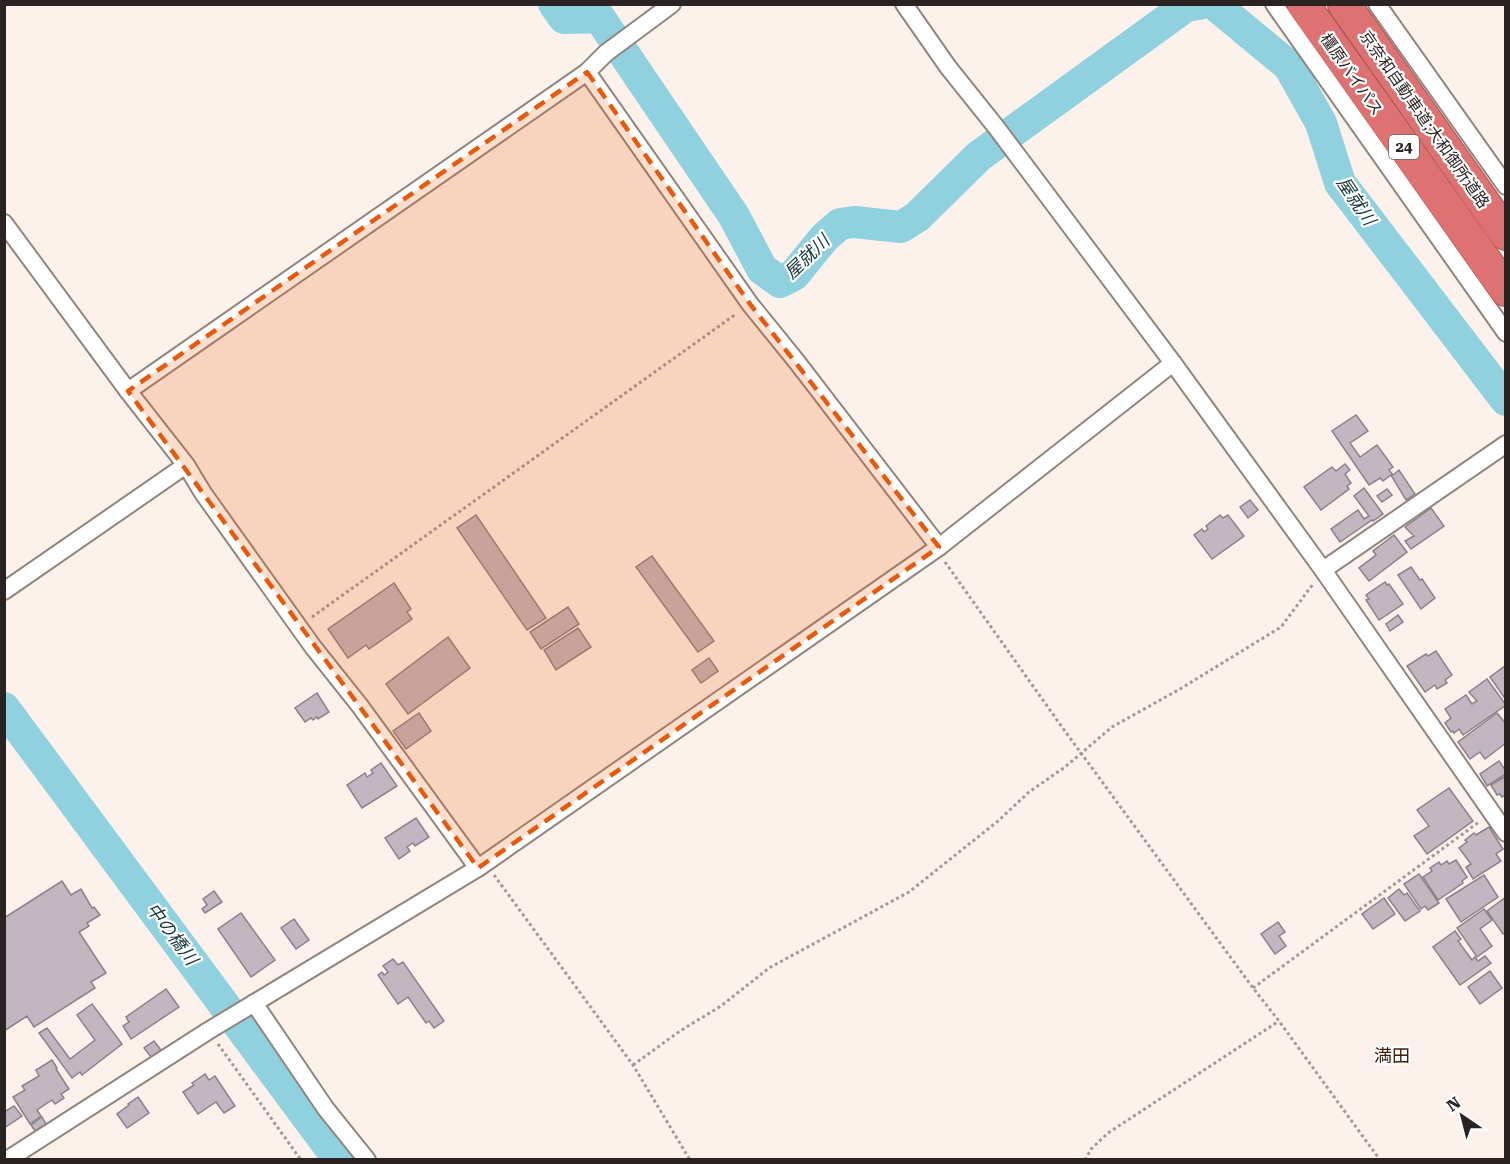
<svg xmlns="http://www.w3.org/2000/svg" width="1510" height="1164" font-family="'Roboto Serif','Noto Sans JP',serif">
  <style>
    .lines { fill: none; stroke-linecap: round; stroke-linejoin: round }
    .river { stroke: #8fd1de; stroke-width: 32 }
    .building { fill: #c2b6c0; stroke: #8c818a; stroke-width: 1.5 }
    .street-casing { stroke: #91857d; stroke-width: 20 }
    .highway-casing { stroke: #9f5756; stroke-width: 34 }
    .path { stroke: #a29a94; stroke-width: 3; stroke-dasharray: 3 3; stroke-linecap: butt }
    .street { stroke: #fff; stroke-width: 16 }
    .highway { stroke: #de7272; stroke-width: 32 }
    .marked { fill: #e8590c; fill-opacity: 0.2; stroke: #e8590c; stroke-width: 4.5; stroke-dasharray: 12 8; stroke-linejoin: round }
    .labels { text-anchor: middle; stroke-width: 4.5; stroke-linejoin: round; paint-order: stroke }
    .shield { fill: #fff; stroke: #696664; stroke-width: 1.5 }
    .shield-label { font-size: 15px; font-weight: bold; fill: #292421 }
    .street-label { font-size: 16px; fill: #292421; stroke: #fff }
    .water-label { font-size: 18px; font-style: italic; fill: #16373d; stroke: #fff }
    .neighbourhood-label { font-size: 18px; fill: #402108; stroke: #fff }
  </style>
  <rect width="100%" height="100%" fill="#fdf2eb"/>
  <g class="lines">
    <g class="river">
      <path d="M 554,4 L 564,18 L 599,17 L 734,216 L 762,269 L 780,282 L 794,275 L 824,238 L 840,224 L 854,222 L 901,227 L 917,217 L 979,156 L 1186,6 L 1199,4"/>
      <path d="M 1214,4 L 1289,66 L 1321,123 L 1340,183 L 1506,400"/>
      <path d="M 4,708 L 339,1160"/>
    </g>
  </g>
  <g class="building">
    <path d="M 1356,415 L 1368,431 L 1350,443 L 1360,457 L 1377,445 L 1393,467 L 1389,470 L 1393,475 L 1399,470 L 1415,494 L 1406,500 L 1391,475 L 1383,481 L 1380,478 L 1369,485 L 1332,431 Z"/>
    <path d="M 1345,464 L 1350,470 L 1345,474 L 1351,483 L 1347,486 L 1349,489 L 1321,510 L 1304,487 L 1332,467 L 1336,471 Z"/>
    <path d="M 1364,488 L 1383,514 L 1373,521 L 1372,520 L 1340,542 L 1331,529 L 1358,510 L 1364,519 L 1369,516 L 1354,496 Z"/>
    <path d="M 1387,489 L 1392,495 L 1382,502 L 1377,496 Z"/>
    <path d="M 1250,500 L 1258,510 L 1248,518 L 1240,507 Z"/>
    <path d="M 1431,508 L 1444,526 L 1411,549 L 1405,541 L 1414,536 L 1405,527 Z"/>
    <path d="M 476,515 L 546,618 L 527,630 L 457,528 Z"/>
    <path d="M 1220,515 L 1223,518 L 1228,515 L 1244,536 L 1212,559 L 1194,535 L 1202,529 L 1204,532 L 1208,529 L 1206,526 Z"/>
    <path d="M 1394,535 L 1407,552 L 1369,581 L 1359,568 L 1376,555 L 1373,551 Z"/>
    <path d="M 652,556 L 714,641 L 698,652 L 636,567 Z"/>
    <path d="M 1411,567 L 1420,580 L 1422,579 L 1435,598 L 1421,609 L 1398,575 Z"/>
    <path d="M 1385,582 L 1387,585 L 1389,584 L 1403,604 L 1379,620 L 1366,600 L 1369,599 L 1366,595 Z"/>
    <path d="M 394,583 L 411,609 L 407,612 L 412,619 L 369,649 L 366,645 L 348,658 L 328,629 Z"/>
    <path d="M 568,607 L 579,624 L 541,649 L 530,632 Z"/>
    <path d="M 1398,615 L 1403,622 L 1390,631 L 1386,624 Z"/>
    <path d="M 578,628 L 591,647 L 556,670 L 544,650 Z"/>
    <path d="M 448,637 L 470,668 L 408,714 L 386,684 Z"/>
    <path d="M 1436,651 L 1452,675 L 1445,680 L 1447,683 L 1437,689 L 1435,685 L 1425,692 L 1407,666 L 1426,654 L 1428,656 Z"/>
    <path d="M 709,658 L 718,671 L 701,683 L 692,670 Z"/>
    <path d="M 1505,666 L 1506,667 L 1506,700 L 1490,677 Z"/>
    <path d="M 1487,679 L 1506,705 L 1463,735 L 1459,729 L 1454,733 L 1453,731 L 1451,732 L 1445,723 L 1451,718 L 1445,709 L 1466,695 L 1472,704 L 1477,701 L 1469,692 Z"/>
    <path d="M 317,693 L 329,712 L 318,719 L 317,717 L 313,720 L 311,718 L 305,722 L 295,708 Z"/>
    <path d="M 419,713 L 431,731 L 406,749 L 393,731 Z"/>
    <path d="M 1497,713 L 1506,724 L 1506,743 L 1485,759 L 1480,752 L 1470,759 L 1458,742 Z"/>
    <path d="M 1499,761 L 1506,771 L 1506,774 L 1487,786 L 1480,774 Z"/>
    <path d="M 381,763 L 397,786 L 362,808 L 347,785 L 365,773 L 367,777 L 373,773 L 371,770 Z"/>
    <path d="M 1506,776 L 1506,795 L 1502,797 L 1500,794 L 1497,795 L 1491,785 Z"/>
    <path d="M 1449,788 L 1473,821 L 1427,854 L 1414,836 L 1429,826 L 1417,810 Z"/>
    <path d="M 416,818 L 429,837 L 415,846 L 413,843 L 407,847 L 410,851 L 399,859 L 385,838 Z"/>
    <path d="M 1489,827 L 1503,849 L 1496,854 L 1501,861 L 1473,879 L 1466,867 L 1471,864 L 1459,848 L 1467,842 L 1465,840 L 1474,833 L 1476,835 Z"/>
    <path d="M 1456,860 L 1467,877 L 1462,881 L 1463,883 L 1438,900 L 1423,877 L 1432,871 L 1430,868 L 1439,862 L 1441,865 L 1447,861 L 1449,864 Z"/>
    <path d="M 1419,874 L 1439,903 L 1428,910 L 1425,906 L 1421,909 L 1404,884 Z"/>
    <path d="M 1484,875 L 1498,897 L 1461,922 L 1446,899 Z"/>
    <path d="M 62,881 L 71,895 L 81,889 L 92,908 L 94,907 L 100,915 L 87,923 L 89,926 L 79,932 L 106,973 L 91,982 L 95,988 L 34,1027 L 27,1016 L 4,1031 L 4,918 Z"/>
    <path d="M 1399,889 L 1404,895 L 1407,893 L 1420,911 L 1405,921 L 1388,898 Z"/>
    <path d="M 214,891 L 222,902 L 205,913 L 202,909 L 207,905 L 203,899 Z"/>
    <path d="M 1506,897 L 1506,932 L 1503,934 L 1487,911 Z"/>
    <path d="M 1384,898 L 1395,914 L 1373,929 L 1362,914 Z"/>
    <path d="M 1484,909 L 1492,920 L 1480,929 L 1492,946 L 1477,957 L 1457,928 Z"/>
    <path d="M 241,913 L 275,960 L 251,977 L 218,929 Z"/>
    <path d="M 294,919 L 309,940 L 296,949 L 281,928 Z"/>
    <path d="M 1278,922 L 1285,932 L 1279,936 L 1286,946 L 1275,954 L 1261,934 Z"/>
    <path d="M 1455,931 L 1461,939 L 1458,941 L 1472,960 L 1475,957 L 1478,961 L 1485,956 L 1491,963 L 1460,985 L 1433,947 Z"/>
    <path d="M 393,959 L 398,965 L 403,962 L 444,1021 L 434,1028 L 429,1021 L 426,1023 L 408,997 L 398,1004 L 378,975 L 382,972 L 384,975 L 388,972 L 383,966 Z"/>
    <path d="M 1490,971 L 1502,988 L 1480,1004 L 1468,987 Z"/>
    <path d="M 166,989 L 179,1007 L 131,1039 L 123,1026 L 129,1022 L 126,1017 Z"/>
    <path d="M 92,1004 L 122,1044 L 82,1075 L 80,1072 L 72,1078 L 39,1033 L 47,1028 L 70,1059 L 95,1040 L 77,1015 Z"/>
    <path d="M 154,1041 L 161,1050 L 151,1057 L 144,1048 Z"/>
    <path d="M 52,1060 L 57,1068 L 56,1069 L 69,1089 L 61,1094 L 64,1098 L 55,1104 L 52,1100 L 37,1110 L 41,1116 L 30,1124 L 13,1097 L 25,1090 L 22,1086 L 39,1076 L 36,1070 Z"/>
    <path d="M 205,1074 L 209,1080 L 215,1076 L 235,1106 L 224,1113 L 216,1102 L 198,1114 L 183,1092 L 194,1085 L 192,1083 Z"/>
    <path d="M 138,1097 L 149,1113 L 127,1128 L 117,1114 L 129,1105 L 128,1104 Z"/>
    <path d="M 14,1106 L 22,1116 L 4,1128 L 4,1112 Z"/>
    <path d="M 42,1117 L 46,1124 L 35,1131 L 31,1125 Z"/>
  </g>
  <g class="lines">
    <g class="street-casing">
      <g id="street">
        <path d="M 904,4 L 948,67 L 996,127 L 1173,363 L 1323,570 L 1506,833"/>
        <path d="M 1274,4 L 1506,333"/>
        <path d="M 1377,4 L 1506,186"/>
        <path d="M 587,72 L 750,304 L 797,362 L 939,547"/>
        <path d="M 4,223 L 128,391 L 186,465 L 203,493 L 313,647 L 360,706 L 478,868"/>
        <path d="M 128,391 L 587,72 L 606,53 L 672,4"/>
        <path d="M 1323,570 L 1506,444"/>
        <path d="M 4,591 L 186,465"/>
        <path d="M 254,1003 L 326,1109 L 367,1160"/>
        <path d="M 7,1160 L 208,1031 L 478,868 L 939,547 L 1173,363"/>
      </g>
    </g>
    <g class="highway-casing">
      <g id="highway">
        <path d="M 1303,4 L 1506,290"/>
        <path d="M 1344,4 L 1506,234"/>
      </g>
    </g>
    <g class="path">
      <path d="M 945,562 L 1062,727 L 1253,988 L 1279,1021 L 1380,1160"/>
      <path d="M 312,617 L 736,314"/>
      <path d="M 494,875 L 633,1065 L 690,1160"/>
      <path d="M 1253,988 L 1479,822"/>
      <path d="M 218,1044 L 301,1160"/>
      <path d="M 633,1065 L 680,1031 L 721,1006 L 769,968 L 909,892 L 998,821 L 1029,792 L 1065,767 L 1112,727 L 1180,689 L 1281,627 L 1313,584"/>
      <path d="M 1085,1160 L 1091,1149 L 1108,1133 L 1279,1021"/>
    </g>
    <use href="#street" class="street"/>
    <use href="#highway" class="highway"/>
  </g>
  <path class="marked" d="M 587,72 L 750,304 L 939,547 L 478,868 L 128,391 Z"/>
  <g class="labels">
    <rect class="shield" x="1389" y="135" width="30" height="24" rx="4.5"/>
    <g class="shield-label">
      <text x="1404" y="152">24</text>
    </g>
    <g class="street-label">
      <text transform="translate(1352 74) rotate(55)" y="6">橿原バイパス</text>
      <text transform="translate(1425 119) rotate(55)" y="6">京奈和自動車道;大和御所道路</text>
    </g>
    <g class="water-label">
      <text transform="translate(1356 201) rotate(56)" y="6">屋就川</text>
      <text transform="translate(807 257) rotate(-44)" y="6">屋就川</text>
      <text transform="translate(172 934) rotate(53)" y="6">中の橋川</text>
    </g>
    <g class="neighbourhood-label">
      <text x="1392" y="1062">満田</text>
    </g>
  </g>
  <rect width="1510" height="1164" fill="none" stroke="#292421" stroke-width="12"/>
  <g transform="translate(1462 1116) rotate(325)" stroke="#ffffff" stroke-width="4.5" paint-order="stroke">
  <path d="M0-4.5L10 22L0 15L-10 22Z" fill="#292421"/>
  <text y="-9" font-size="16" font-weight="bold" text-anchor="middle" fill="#292421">N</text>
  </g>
</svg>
